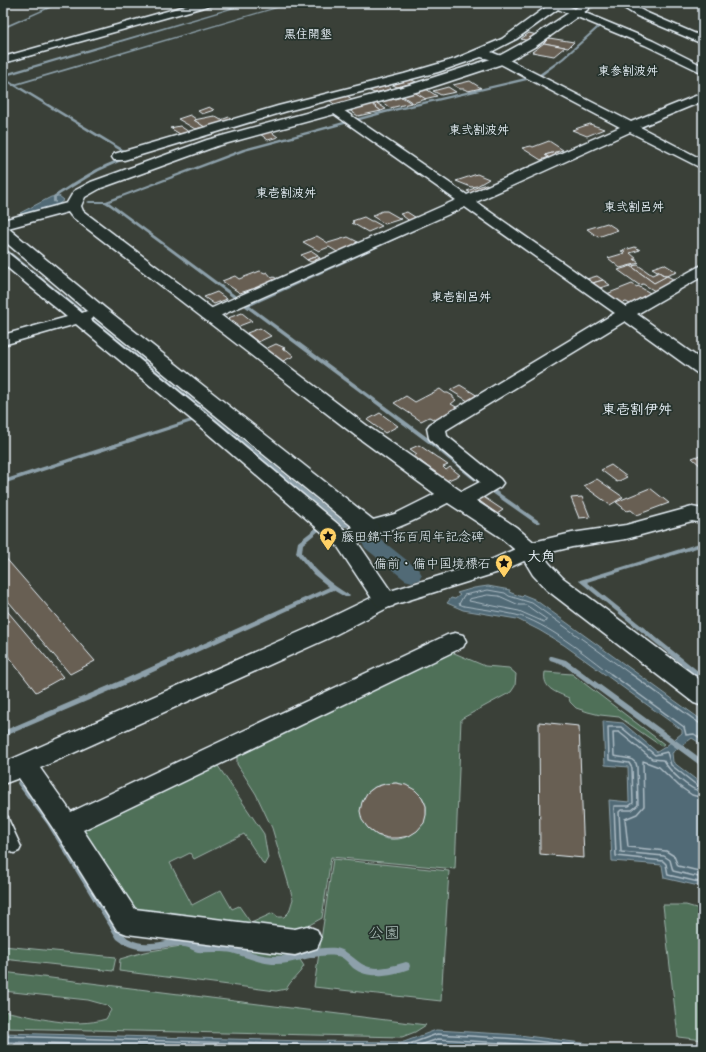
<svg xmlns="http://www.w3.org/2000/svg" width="706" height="1052" font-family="Mynerve,'Klee One',sans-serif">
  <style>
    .green { fill: #4f6f59; stroke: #9cb0a8; fill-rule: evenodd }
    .water { fill: #516a76; stroke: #8da0aa }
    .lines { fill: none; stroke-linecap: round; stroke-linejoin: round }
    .shore-far1 { stroke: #acbbc4; stroke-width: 1 }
    .shore { stroke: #acbbc4; stroke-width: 1.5 }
    .stream { fill: #8da0aa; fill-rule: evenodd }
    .canal { fill: #516a76; fill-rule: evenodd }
    .building { fill: #685e52; stroke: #e8f1f8 }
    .tertiary-tunnel { stroke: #545b55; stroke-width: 12; stroke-dasharray: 12 6; stroke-linecap: butt }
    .service-casing { stroke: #e8f1f8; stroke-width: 3 }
    .minor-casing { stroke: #e8f1f8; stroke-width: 3 }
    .tertiary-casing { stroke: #e8f1f8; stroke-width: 3 }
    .service { fill: #26332d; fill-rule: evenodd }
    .minor { fill: #26332d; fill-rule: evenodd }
    .tertiary { fill: #26332d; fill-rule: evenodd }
    .labels { text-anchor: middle; stroke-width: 3.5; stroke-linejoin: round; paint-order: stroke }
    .far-neighbourhood-label { font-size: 12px; font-weight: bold; fill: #e8f1f8; stroke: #26332d }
    .poi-label { font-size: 13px; fill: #e8f1f8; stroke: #26332d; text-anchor: start }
    .neighbourhood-label { font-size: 14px; font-weight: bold; fill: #e8f1f8; stroke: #26332d }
    .near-park-label { font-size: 16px; fill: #abbdb8; stroke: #26332d }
  </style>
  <rect width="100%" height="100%" fill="#3a4038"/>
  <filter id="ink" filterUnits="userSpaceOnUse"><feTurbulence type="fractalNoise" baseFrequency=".025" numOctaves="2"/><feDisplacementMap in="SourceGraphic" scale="8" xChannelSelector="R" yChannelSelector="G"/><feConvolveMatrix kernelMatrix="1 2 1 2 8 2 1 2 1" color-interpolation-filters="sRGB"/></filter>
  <g filter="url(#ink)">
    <g class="green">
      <path d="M 447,650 L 485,666 L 509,668 L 516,674 L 515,686 L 511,692 L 461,719 L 455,869 L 331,857 L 322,918 L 293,934 L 133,916 L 78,830 L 215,763 L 218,766 L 264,834 L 268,858 L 264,865 L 244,834 L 194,859 L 190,853 L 170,863 L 192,905 L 221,890 L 232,909 L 239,906 L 251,923 L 273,913 L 278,917 L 284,917 L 289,912 L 293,899 L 272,828 L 256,794 L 237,764 L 237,756 L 240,752 ZM 396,783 C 461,798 407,865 369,829 C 356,816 360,795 375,787 C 382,784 389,783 396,783 Z"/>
      <path d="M 545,672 L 572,674 L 664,744 L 661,746 L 619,717 L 600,715 L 588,712 L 576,708 L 570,702 L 569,698 C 556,692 542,689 545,672 Z"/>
      <path d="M 333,859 L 449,871 L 441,1001 L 314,987 Z"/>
      <path d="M 663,905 L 686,905 L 703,910 L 703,1040 L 678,1037 Z"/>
      <path d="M 212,941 L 273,953 L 295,952 L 304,966 C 299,975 291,980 286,989 L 276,991 L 119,971 L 120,959 L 144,952 Z"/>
      <path d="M 3,946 L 116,957 L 113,971 L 3,959 Z"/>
      <path d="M 3,972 L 426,1025 L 415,1032 L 402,1037 L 3,1028 L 3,1011 C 37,1017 73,1029 106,1019 L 111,1010 L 106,1005 L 88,1000 L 3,991 Z"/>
    </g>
    <g class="water">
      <path d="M 59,196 L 64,200 L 55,207 L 24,216 L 20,213 L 51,197 Z"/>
      <path d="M 488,586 L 510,590 L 509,592 L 522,597 L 524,595 L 534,599 L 703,721 L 703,745 L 692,738 L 672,753 L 673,762 L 703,785 L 703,887 L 664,878 L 662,865 L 612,861 L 609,800 L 629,802 L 628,767 L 605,765 L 603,721 L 623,723 L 657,752 L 665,747 L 682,733 L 682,730 L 564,645 L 539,630 L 517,619 L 463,610 L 447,603 L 451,598 L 455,599 L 460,595 L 457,593 L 474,588 Z"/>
      <path d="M 436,1030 L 519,1035 L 590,1044 L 594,1049 L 3,1049 L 3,1033 L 306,1041 L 404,1042 Z"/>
    </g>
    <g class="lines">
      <g class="shore-far1">
        <path d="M 488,595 L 499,596 L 519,605 L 526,605 L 546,619 L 546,621 L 544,622 L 519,611 L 469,601 L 470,599 Z"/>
        <path d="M 612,675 C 587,656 546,622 516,615 C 499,611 481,609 464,606 L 459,604 L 464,595 L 488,590 L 505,593 L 509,596 L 532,603 L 632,675"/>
      </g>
      <g class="shore">
        <path d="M 611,674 L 684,727 L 686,735 L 694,734 L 703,740"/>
        <path d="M 631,674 L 699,723 L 703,724"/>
        <path d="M 703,787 L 699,787 L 671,765 L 667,752 L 655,755 L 621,727 L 608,727 L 609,760 L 629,763 L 632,768 L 633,803 L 629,806 L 614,806 L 616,856 L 663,861 L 666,864 L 668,875 L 703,883"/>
        <path d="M 703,792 C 689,790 670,772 663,760 L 652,759 L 619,732 L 613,732 L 614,756 L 631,759 L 636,763 L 637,767 L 638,805 L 632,810 L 621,810 L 619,812 L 621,852 L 664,856 L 670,860 L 673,871 L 703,878"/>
        <path d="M 703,798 L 692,795 L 679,786 L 659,767 L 643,761 L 644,806 L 637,814 L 625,819 L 628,847 L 666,851 L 674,856 L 678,866 L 703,872"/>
        <path d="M 3,1036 L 306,1045 L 404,1046 L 437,1034 L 518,1039 L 587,1047 L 589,1049"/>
        <path d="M 3,1042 L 271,1049"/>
        <path d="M 3,1048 L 54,1049"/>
        <path d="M 409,1049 L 438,1039 L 518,1044 L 558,1049"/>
        <path d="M 427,1049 L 439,1045 L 499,1049"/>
      </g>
      <g class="stream">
        <path d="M 58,3 L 61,3 L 3,29 L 3,27 Z"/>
        <path d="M 212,3 L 216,3 L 205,7 L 204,6 Z"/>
        <path d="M 248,3 L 252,3 L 6,76 L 5,78 L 14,84 L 290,3 L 294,3 L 17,85 L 131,154 L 131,156 L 129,156 L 14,86 L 12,86 L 12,85 L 3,79 L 4,74 Z"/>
        <path d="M 555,10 L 557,11 L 518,40 L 507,45 L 504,44 L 516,38 Z"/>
        <path d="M 599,25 L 601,26 L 564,59 L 540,77 L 386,113 L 245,151 L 109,202 L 247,304 L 412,229 L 414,229 L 414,231 L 250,306 L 431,440 L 475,476 L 539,521 L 540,522 L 539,523 L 535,523 L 471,478 L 427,442 L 110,206 L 105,203 L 89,203 L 87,202 L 89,201 L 106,201 L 243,149 L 384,111 L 538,75 L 562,58 Z"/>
        <path d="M 111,31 L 113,32 L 3,65 L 3,63 Z"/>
        <path d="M 670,113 L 673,114 L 635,131 L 632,130 Z"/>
        <path d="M 125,157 L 128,158 L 99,171 L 56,197 L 56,203 L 53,202 L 53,196 C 76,181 98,166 125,157 Z"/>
        <path d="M 3,246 L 348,525 L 349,526 L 348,527 L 344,527 L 3,249 Z"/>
        <path d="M 188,420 L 190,420 L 192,421 L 192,422 L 3,484 L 3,480 Z"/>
        <path d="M 323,523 L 326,525 L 325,526 L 303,544 L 302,553 C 316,571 329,583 349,595 L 350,596 L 349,597 L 345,597 L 333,590 L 131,682 L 3,737 L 3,731 L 127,678 L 329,587 L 313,574 L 296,553 L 298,542 L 321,524 Z"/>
        <path d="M 703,542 L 703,546 L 587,582 L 703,675 L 703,680 L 701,680 L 579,581 L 580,580 Z"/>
        <path d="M 550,656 L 552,656 L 566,660 L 703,760 L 703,767 L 701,766 L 562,664 L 550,660 L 549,658 Z"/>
        <path d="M 3,757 L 5,758 L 8,764 L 7,766 L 5,767 L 3,766 Z"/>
        <path d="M 20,780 L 22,781 L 51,820 L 123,933 C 125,935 127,938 130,939 C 146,949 167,938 184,940 C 189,940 193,944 198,944 C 203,945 209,945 213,945 C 221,944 228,945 235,947 C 249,950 261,957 276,956 C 296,956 316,946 336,948 C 346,950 352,957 359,962 C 373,973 391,966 406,962 L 409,963 L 410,966 L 409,969 C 392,975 369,980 353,968 C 348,963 343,956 336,956 C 316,953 296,964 276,964 C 260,964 247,957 232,953 C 221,951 209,953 198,952 C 193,951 189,947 184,947 C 179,946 174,947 169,947 C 147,950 135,953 117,939 L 47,824 L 18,785 L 17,783 L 18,781 Z"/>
      </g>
      <path class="canal" d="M 372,536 L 379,538 L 419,570 L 422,575 L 419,580 L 412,582 L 405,580 L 365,548 L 362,543 L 365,538 Z"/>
    </g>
    <g class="building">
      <path d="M 517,3 L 537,3 L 539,4 L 529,7 Z"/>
      <path d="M 529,33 L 537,35 L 529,41 L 521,39 Z"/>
      <path d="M 549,38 L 574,42 L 568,48 L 544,43 Z"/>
      <path d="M 544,43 L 565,47 L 554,56 L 532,52 Z"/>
      <path d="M 410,79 L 416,82 L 397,87 L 391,84 Z"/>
      <path d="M 470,81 L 481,88 L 468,91 L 464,89 L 460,89 L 453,85 Z"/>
      <path d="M 386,85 L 392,89 L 374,93 L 368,90 Z"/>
      <path d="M 448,87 L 456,92 L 441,95 L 433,91 Z"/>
      <path d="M 426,89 L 437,96 L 424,99 L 414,92 Z"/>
      <path d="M 414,92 L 426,99 L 413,103 L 401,95 Z"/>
      <path d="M 347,96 L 352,99 L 334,104 L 329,100 Z"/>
      <path d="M 402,97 L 411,103 L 390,108 L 381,101 L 387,98 L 391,100 Z"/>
      <path d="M 375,102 L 386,109 L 381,111 L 370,103 Z"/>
      <path d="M 366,104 L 372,104 L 381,111 L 358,116 L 349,110 Z"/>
      <path d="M 209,107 L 214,110 L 202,114 L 198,111 Z"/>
      <path d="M 190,115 L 196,119 L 194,120 L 205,127 L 195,129 L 178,119 Z"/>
      <path d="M 214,116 L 221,120 L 229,117 L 236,121 L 208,129 L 194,120 Z"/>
      <path d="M 590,124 L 604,129 L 587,136 L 572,130 Z"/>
      <path d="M 180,126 L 189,132 L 180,134 L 170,128 Z"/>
      <path d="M 270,131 L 278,137 L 268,140 L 260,134 Z"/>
      <path d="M 549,141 L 563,150 L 545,155 L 549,157 L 541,160 L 522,148 L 531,146 L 533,147 Z"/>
      <path d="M 556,152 L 561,155 L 550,158 L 545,155 Z"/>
      <path d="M 477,174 L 489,179 L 477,186 L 471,187 L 456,181 Z"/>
      <path d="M 486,184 L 492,187 L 474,194 L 467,191 Z"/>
      <path d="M 382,211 L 387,211 L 401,219 L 385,224 L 372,216 Z"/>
      <path d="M 407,212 L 418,219 L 411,222 L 400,214 Z"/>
      <path d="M 364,217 L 371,221 L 373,221 L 382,226 L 368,232 L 352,223 L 354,222 L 352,221 Z"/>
      <path d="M 607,223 L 618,230 L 598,237 L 587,229 Z"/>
      <path d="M 317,236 L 328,243 L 348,237 L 358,242 L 355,243 L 359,246 L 339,253 L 329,247 L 319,251 L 303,242 Z"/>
      <path d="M 635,247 L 640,250 L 630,253 L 637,259 L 634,259 L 639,263 L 620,268 L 608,258 L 625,253 L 621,251 Z"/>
      <path d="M 312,251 L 318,255 L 307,260 L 301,255 Z"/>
      <path d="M 317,256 L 320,258 L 311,262 L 307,260 Z"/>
      <path d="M 664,264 L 677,272 L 666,276 L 652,268 Z"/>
      <path d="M 638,265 L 652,275 L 659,272 L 666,277 L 654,283 L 631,266 Z"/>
      <path d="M 631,266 L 654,283 L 667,276 L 675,280 L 655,291 L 643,284 L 639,285 L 618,270 Z"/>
      <path d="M 260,271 L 265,273 L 267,272 L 272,278 L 274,277 L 281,281 L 256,291 L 252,289 L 240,293 L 222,281 L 235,276 L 239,279 Z"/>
      <path d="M 597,276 L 603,280 L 589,284 L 583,280 Z"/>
      <path d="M 603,280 L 610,285 L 596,289 L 589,284 Z"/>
      <path d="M 632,284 L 637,287 L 638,286 L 652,294 L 632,305 L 626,302 L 617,305 L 604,295 Z"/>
      <path d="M 217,292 L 227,299 L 214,304 L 204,297 Z"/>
      <path d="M 242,313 L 252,321 L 239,326 L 228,318 Z"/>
      <path d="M 260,328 L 271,336 L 258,342 L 247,333 Z"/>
      <path d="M 276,344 L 285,348 L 282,349 L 287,350 L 294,356 L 281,362 L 263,350 Z"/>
      <path d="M 460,385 L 478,396 L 468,401 L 450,390 Z"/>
      <path d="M 440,389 L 445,393 L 448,393 L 453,396 L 453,398 L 456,400 L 451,404 L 458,408 L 437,421 L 429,417 L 421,421 L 394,403 L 406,396 L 415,402 Z"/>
      <path d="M 380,413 L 398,426 L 385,433 L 367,420 Z"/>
      <path d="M 419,445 L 448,465 L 443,467 L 446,470 L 450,467 L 460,475 L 446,481 L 414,456 L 417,454 L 410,449 Z"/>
      <path d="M 703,454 L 703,468 L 692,458 Z"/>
      <path d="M 611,465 L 627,477 L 617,482 L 601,470 Z"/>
      <path d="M 597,479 L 623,497 L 610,505 L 584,486 Z"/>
      <path d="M 650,488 L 669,503 L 637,515 L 631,510 L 627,511 L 616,502 Z"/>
      <path d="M 482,496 L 503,510 L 497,514 L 477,499 Z"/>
      <path d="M 582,497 L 590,517 L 579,518 L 571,498 Z"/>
      <path d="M 3,555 L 95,661 L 70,674 L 3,595 Z"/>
      <path d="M 3,606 L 63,677 L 36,692 L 3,650 Z"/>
      <path d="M 539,722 L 579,726 L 584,858 L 540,854 Z"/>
      <path d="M 396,783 L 406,785 L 415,790 L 422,797 L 426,806 L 426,815 L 424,823 L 417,831 L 409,836 L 398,838 L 388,838 L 377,835 L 368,828 L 362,820 L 360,811 L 362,802 L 367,793 L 375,787 L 385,784 Z"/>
    </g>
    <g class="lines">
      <path class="tertiary-tunnel" d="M 583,8 L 591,3"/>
      <g class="service-casing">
        <path id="service" d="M 3,816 L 8,817 L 9,821 L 21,847 L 19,851 L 14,853 L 9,851 C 3,838 3,830 3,816 Z"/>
      </g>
      <g class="minor-casing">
        <g id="minor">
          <path d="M 196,3 L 212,3 L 211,5 L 3,63 L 3,57 Z"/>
          <path d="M 547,3 L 561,3 L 653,41 L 703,66 L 703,73 L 645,45 L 558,9 L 516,39 L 491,52 L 501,56 L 631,122 L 703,93 L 703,101 L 640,127 L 703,160 L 703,169 L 630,132 L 476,202 L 626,307 L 698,267 L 703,265 L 703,276 L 637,314 L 703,361 L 703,374 L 697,373 L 625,321 L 446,430 L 447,436 L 500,479 L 503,483 L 500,487 C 486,494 469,509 453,505 L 451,501 C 431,512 384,539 362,533 L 359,528 L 362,523 L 395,514 L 443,490 L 450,488 L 457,490 L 459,493 L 480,482 L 432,442 L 429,438 L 427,428 L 430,424 L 615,313 L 465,207 L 215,318 L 209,320 L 203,318 L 201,315 L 203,312 L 456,200 L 327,109 L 329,106 L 337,106 L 467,195 L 620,127 L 493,60 L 481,57 L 438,72 L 287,111 L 124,160 L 114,160 L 112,157 L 114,154 L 278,106 L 404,74 L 455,59 L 502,39 L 549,5 Z"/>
          <path d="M 616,3 L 629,3 L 645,12 L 703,37 L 703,44 L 637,16 Z"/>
          <path d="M 3,252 L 8,253 L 82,313 L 87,311 L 93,313 L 95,316 L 91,320 L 210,417 L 352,536 L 355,541 L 352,546 L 345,548 L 338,546 L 198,425 L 76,324 L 3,345 L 3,335 L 67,317 L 3,264 Z"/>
          <path d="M 692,507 L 703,509 L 703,523 L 692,521 L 626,539 L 572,547 L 535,556 L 502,571 L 393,605 L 329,638 L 40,768 L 71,812 L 447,635 L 455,633 L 463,635 L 466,641 L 463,647 L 83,830 L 135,909 L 295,929 L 307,926 L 317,930 L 321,939 L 317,948 L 295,955 L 127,934 L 117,930 L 57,834 L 19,778 L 3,784 L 3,763 L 313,626 L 377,595 L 488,561 L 529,543 L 572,533 L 626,525 Z"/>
        </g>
      </g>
      <g class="tertiary-casing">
        <path id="tertiary" d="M 583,5 L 587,6 L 589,8 L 587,10 L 536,46 L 505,63 L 423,90 L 217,146 L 101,188 L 85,197 L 81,206 L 83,211 L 370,428 L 458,489 L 516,527 L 537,545 L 549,563 L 563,578 L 703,682 L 703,706 L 694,703 L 547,590 L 533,575 L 521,555 L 500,537 L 442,499 L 356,436 L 71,216 L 68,212 L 8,228 L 105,308 L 377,523 L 380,528 L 377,533 L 358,543 L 397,600 L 393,606 L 385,608 L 377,606 L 334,541 L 337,536 L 353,527 L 93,316 L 3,240 L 3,220 L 67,203 L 74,191 L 91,182 L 207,140 L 413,84 L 497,57 L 528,40 L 579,6 Z"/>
      </g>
      <use href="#service" class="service"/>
      <use href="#minor" class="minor"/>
      <use href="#tertiary" class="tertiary"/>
    </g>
  </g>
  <defs>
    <g id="sight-pin" transform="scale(0.9)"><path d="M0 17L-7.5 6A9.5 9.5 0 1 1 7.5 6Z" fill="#ffd166" stroke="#26332d"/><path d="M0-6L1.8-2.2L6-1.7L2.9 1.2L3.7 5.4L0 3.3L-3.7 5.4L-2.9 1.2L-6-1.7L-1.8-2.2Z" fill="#111"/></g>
  </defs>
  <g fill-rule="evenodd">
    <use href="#sight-pin" x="328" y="536"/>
    <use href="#sight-pin" x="504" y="563"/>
  </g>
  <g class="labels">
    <g class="far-neighbourhood-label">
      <text x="308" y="38">黒住開墾</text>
      <text x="628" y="75">東参割波舛</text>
      <text x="479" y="134">東弐割波舛</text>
      <text x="286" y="197">東壱割波舛</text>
      <text x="634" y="211">東弐割呂舛</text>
      <text x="461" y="301">東壱割呂舛</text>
    </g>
    <g class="poi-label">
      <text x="341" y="541">藤田錦干拓百周年記念碑</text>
      <text x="491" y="568" text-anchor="end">備前・備中国境標石</text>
    </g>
    <g class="neighbourhood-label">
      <text x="637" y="414">東壱割伊舛</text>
      <text x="541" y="561">大角</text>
    </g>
    <g class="near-park-label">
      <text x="384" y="938">公園</text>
    </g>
  </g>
  <rect width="706" height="1052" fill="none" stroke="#26332d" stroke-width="16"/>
  <rect x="8" y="8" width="690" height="1036" fill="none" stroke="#e8f1f8" stroke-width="1.5" filter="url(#ink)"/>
</svg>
